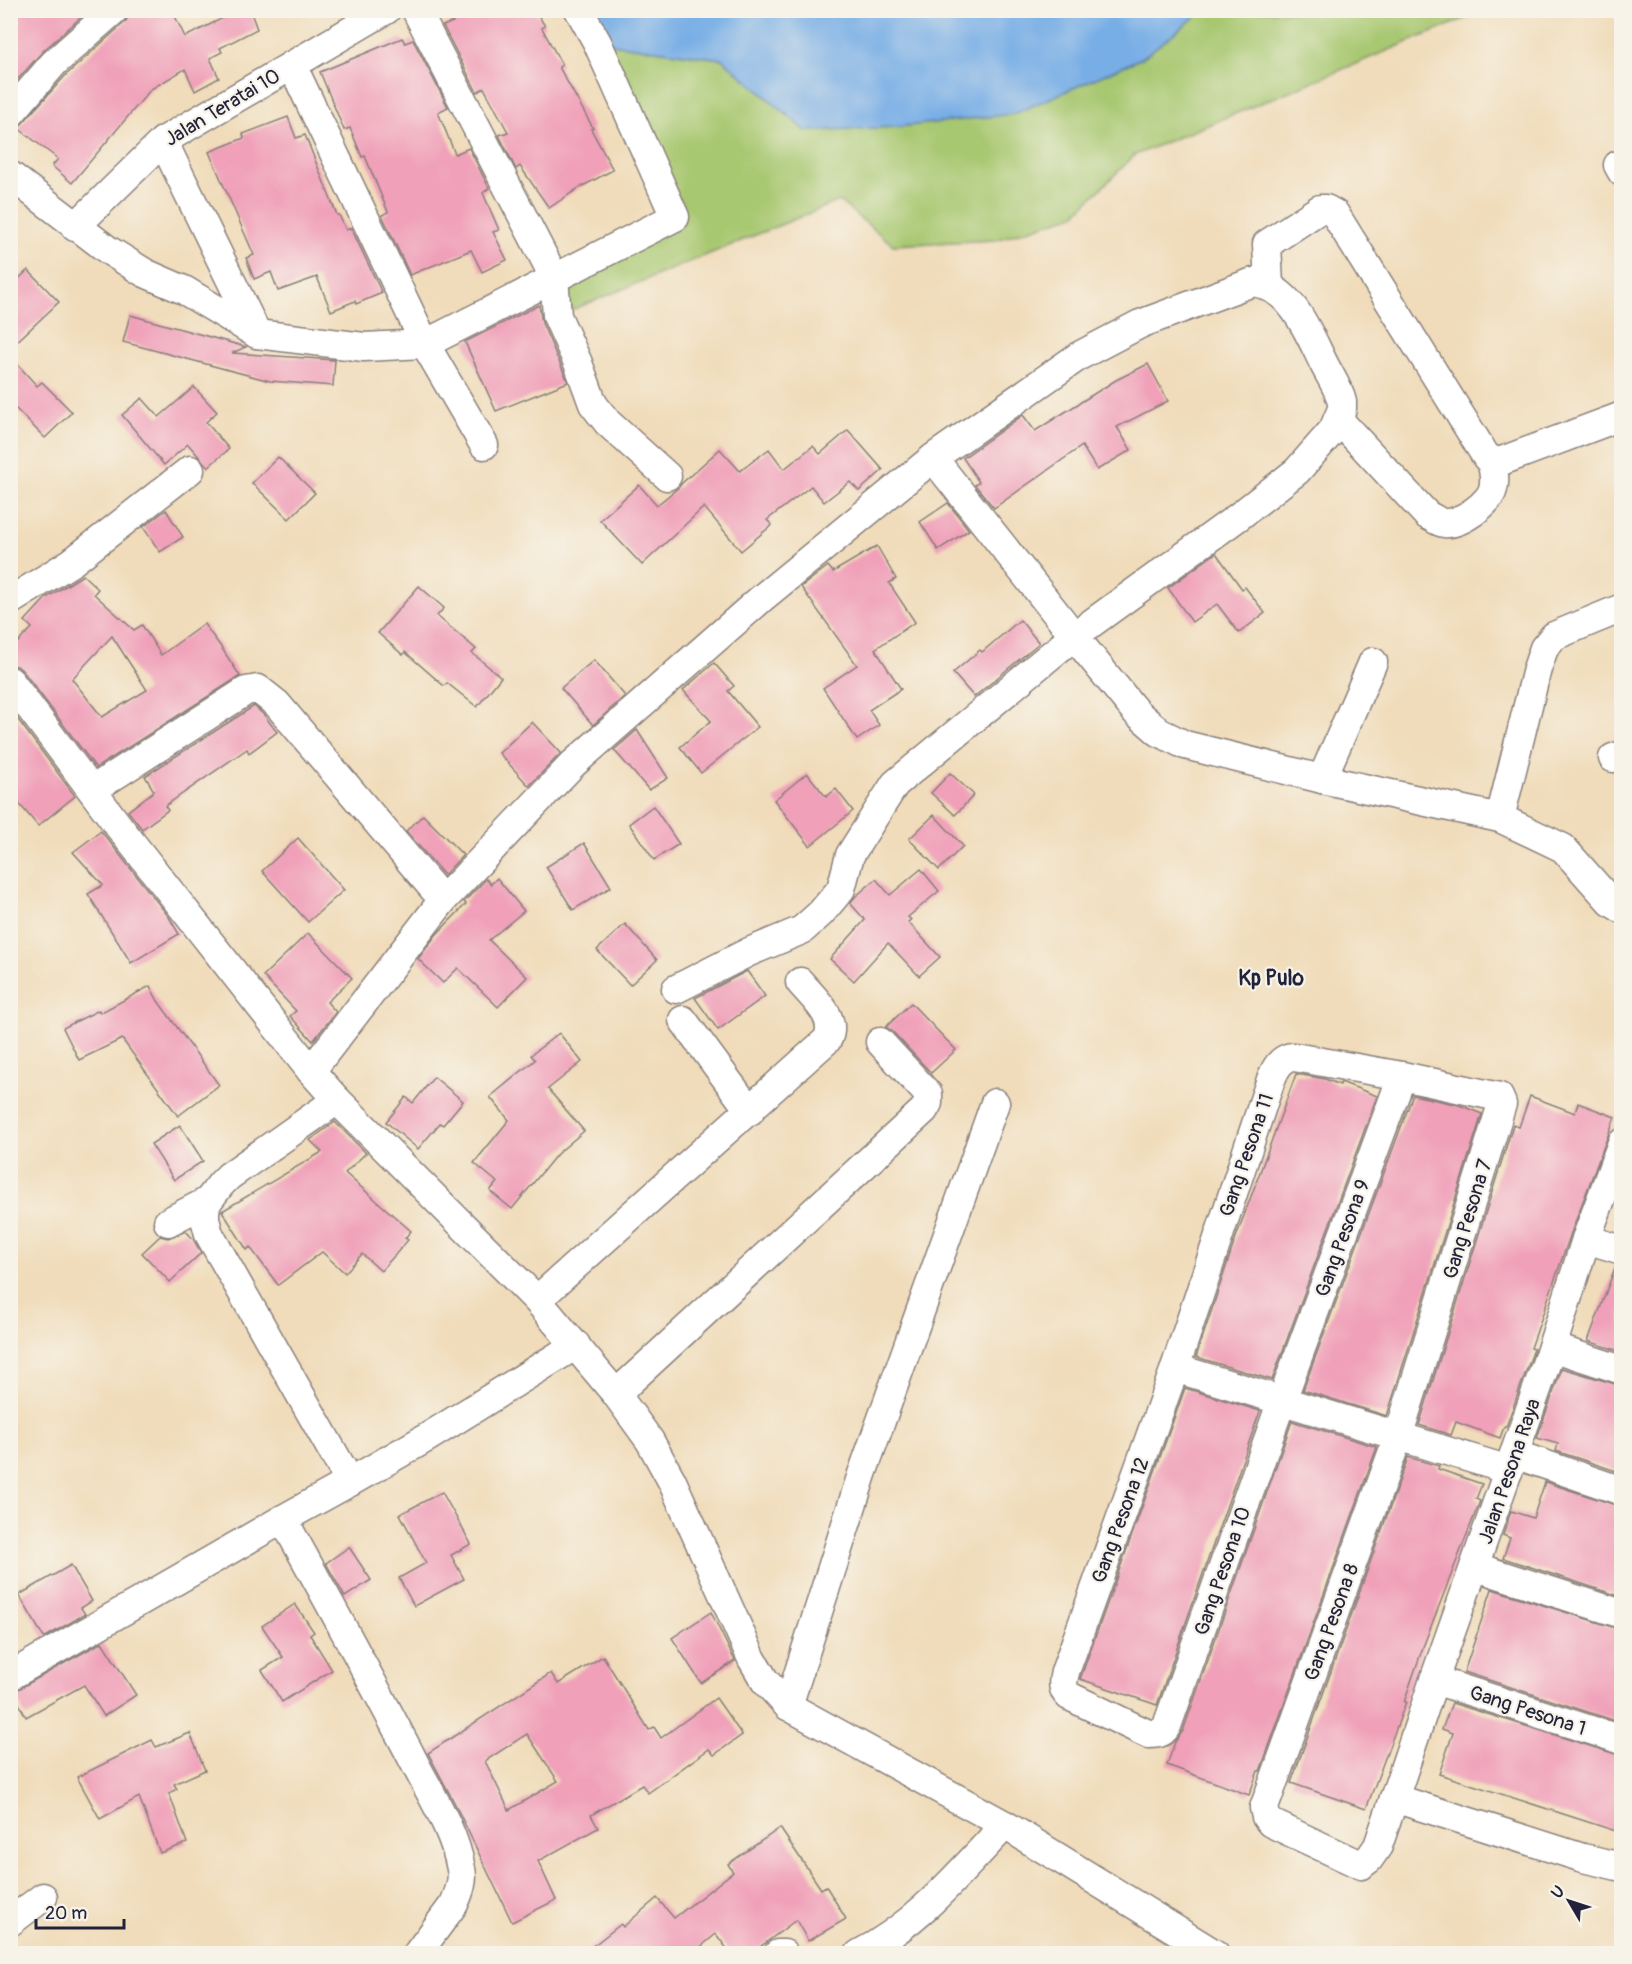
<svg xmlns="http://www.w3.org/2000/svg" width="1632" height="1964" font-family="Pangolin,sans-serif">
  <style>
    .green { fill: #a7c76f; stroke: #647455; stroke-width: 1.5 }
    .water { fill: #78aee6; stroke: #4d6890; stroke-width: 1.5 }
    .building { fill: #f0a0b9; fill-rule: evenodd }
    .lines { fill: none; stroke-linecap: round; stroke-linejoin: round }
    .street-casing { stroke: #897f7a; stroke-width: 31 }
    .street { stroke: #fff; stroke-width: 28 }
    .labels { text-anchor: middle; stroke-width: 4.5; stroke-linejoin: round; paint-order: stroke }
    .street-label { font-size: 20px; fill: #22223b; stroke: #f7f3e8 }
    .neighbourhood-label { font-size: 21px; font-weight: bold; fill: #22223b; stroke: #f7f3e8 }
  </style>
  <rect width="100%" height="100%" fill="#f7f3e8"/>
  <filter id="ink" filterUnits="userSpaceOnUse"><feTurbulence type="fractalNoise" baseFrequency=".0167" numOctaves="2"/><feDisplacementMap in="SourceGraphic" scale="12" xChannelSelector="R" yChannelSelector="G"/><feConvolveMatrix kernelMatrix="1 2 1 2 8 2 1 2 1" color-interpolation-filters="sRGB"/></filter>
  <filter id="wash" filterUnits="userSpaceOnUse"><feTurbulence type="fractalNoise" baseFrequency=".008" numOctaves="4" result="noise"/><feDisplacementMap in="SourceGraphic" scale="24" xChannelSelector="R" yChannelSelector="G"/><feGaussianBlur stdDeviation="1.35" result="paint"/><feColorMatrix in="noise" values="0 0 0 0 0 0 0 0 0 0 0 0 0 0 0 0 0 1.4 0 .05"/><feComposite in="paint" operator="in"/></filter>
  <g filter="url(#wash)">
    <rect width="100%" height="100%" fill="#f0dcba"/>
    <path class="green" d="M 1203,11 L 1481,12 L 1135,155 L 1074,215 L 996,240 L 893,245 L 839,201 L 557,316 L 554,277 L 675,217 L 597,42 L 722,59 L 806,131 L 1142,58 Z"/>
    <path class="water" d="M 579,11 L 1203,11 L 1142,58 L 1014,114 L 898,127 L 806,131 L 722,59 L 597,42 Z"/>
    <g id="blocks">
      <g class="building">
        <path d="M 10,10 L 89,10 L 43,51 L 10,88 Z"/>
        <path d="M 130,10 L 172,10 L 185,37 L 239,10 L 250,10 L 257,29 L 220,48 L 222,52 L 210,58 L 219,78 L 195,91 L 185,69 L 151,89 L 72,183 L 52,166 L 58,159 L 18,128 L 66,75 L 125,22 L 129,16 Z"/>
        <path d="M 446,10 L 535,10 L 545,26 L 542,28 L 562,65 L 559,67 L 593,128 L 591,129 L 613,170 L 579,188 L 549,208 L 520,166 L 516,169 L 499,135 L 508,132 L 484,88 L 477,92 L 443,26 L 453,22 Z"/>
        <path d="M 402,38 L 405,43 L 413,40 L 448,107 L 438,112 L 455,154 L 469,148 L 489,188 L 483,193 L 499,230 L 493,232 L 507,260 L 482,272 L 471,250 L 410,275 L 382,215 L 388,212 L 365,156 L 362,157 L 350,128 L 344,130 L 320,72 Z"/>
        <path d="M 288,117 L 296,138 L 305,135 L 337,215 L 339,215 L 346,230 L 351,228 L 382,293 L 356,304 L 355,301 L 331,311 L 317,277 L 278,291 L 271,272 L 254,279 L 246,258 L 254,255 L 209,152 L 244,138 L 243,134 Z"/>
        <path d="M 28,270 L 59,302 L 10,348 L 10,287 Z"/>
        <path d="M 539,305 L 542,323 L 568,382 L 496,411 L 465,342 Z"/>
        <path d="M 130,315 L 246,347 L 232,353 L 335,360 L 333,386 L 270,381 L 123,342 Z"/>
        <path d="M 10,356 L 37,386 L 42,382 L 72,412 L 45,438 L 10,403 Z"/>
        <path d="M 1148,364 L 1168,401 L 1117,427 L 1131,450 L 1097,470 L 1082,446 L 994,508 L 975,485 L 979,482 L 963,458 L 1023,415 L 1035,431 L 1116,380 Z"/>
        <path d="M 194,387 L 217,412 L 206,422 L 229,449 L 208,467 L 188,444 L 164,465 L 122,415 L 142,398 L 159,417 Z"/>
        <path d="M 848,430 L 883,470 L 859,491 L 850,482 L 824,502 L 811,486 L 767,520 L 772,525 L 741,551 L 704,507 L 642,565 L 600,520 L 639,485 L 657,505 L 679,487 L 682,483 L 720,449 L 740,471 L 769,449 L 784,469 L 813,446 L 820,454 Z"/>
        <path d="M 278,457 L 315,493 L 289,519 L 252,483 Z"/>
        <path d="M 948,503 L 969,530 L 938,550 L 920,522 Z"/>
        <path d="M 166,510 L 183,537 L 160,552 L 143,527 Z"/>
        <path d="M 877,546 L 896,579 L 889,583 L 915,622 L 875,649 L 901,689 L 869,710 L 879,725 L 857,740 L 823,688 L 857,665 L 801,587 L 828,566 L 833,572 Z"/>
        <path d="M 1216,553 L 1242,589 L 1245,587 L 1265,613 L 1239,633 L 1217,604 L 1192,622 L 1168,588 Z"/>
        <path d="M 83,575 L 98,589 L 94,594 L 134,630 L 142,625 L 161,655 L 204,624 L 221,647 L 240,676 L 96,768 L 23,671 L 17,666 L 10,665 L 10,650 L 32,628 L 25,621 L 46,598 ZM 112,636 L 147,690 L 102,717 L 72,679 Z"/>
        <path d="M 419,586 L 444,608 L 437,616 L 476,649 L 472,653 L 501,677 L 477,707 L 447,683 L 444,686 L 405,652 L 403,655 L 378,633 Z"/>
        <path d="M 1020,620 L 1039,643 L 974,697 L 953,673 L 980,650 L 982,652 Z"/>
        <path d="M 594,660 L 625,696 L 593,725 L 561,688 Z"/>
        <path d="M 714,663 L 734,686 L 728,691 L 758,727 L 701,773 L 680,747 L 711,721 L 683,690 Z"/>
        <path d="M 254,706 L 264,715 L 277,732 L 249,753 L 247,749 L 165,806 L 168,810 L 142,829 L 128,811 L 154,791 L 145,776 Z"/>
        <path d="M 10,709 L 75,796 L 38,826 L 10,793 Z"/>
        <path d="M 532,722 L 561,753 L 529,786 L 499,753 Z"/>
        <path d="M 637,730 L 668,778 L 649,790 L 614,750 Z"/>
        <path d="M 807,773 L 826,797 L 836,789 L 853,811 L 810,846 L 774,800 Z"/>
        <path d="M 950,773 L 974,795 L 955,815 L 931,793 Z"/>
        <path d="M 653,806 L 679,844 L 654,860 L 629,824 Z"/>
        <path d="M 423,815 L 463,855 L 444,875 L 406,831 Z"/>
        <path d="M 934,815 L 963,846 L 939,870 L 909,839 Z"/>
        <path d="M 101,831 L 169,917 L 179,934 L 131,963 L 88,894 L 103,885 L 73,852 Z"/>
        <path d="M 298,838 L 344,890 L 308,922 L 262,871 Z"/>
        <path d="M 584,843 L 611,887 L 573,910 L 546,867 Z"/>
        <path d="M 921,869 L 939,891 L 908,917 L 911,920 L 908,922 L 940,957 L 919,976 L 888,943 L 854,981 L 830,959 L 865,920 L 850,903 L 856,896 L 876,879 L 890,895 Z"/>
        <path d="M 497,878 L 524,911 L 489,940 L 527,977 L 498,1007 L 458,968 L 443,983 L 418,959 L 436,935 L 466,904 L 464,902 L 486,879 L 491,884 Z"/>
        <path d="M 625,924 L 657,960 L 630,985 L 597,950 Z"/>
        <path d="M 308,933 L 352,978 L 327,1002 L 336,1012 L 313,1041 L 290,1016 L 296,1011 L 263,976 Z"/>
        <path d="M 747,971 L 765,996 L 718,1030 L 695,998 Z"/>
        <path d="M 150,986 L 158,1001 L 219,1085 L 178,1116 L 122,1039 L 79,1060 L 63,1028 L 99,1010 L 100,1013 Z"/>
        <path d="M 911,1003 L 956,1050 L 931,1073 L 892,1031 L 886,1027 Z"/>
        <path d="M 559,1033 L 582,1062 L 548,1089 L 584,1131 L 557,1154 L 512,1209 L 490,1191 L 497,1182 L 474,1163 L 509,1120 L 490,1097 L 535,1060 L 531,1055 Z"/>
        <path d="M 1296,1074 L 1325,1079 L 1340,1085 L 1341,1082 L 1377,1096 L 1272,1380 L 1196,1357 L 1235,1240 Z"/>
        <path d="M 434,1077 L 463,1101 L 443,1125 L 440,1123 L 418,1149 L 386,1122 L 406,1097 L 413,1103 Z"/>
        <path d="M 1413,1095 L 1459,1105 L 1482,1114 L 1387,1416 L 1303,1390 Z"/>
        <path d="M 1530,1096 L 1575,1113 L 1578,1103 L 1615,1117 L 1571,1233 L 1531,1348 L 1534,1349 L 1506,1427 L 1504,1427 L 1500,1438 L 1456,1422 L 1451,1435 L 1419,1425 L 1513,1125 L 1519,1127 Z"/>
        <path d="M 335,1122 L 366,1153 L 345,1173 L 411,1231 L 405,1238 L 408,1240 L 381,1271 L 362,1254 L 345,1273 L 322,1252 L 278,1285 L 250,1247 L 247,1250 L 222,1211 L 322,1152 L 310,1140 Z"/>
        <path d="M 180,1125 L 203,1161 L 174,1180 L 151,1144 Z"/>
        <path d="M 186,1231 L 193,1239 L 201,1253 L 170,1282 L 142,1253 L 160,1236 L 168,1238 Z"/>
        <path d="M 1616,1265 L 1622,1266 L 1622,1352 L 1588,1341 Z"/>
        <path d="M 1562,1368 L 1622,1386 L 1622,1473 L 1556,1451 L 1558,1444 L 1537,1438 Z"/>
        <path d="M 1185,1388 L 1260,1411 L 1157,1705 L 1080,1679 Z"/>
        <path d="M 1292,1421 L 1377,1447 L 1260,1771 L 1258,1771 L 1249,1795 L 1167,1765 L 1175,1742 L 1183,1731 Z"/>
        <path d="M 1408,1457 L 1439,1466 L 1438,1469 L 1482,1484 L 1476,1499 L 1480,1501 L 1423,1647 L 1404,1702 L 1406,1702 L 1366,1809 L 1291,1783 Z"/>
        <path d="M 1545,1482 L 1622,1507 L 1622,1597 L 1503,1558 L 1510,1538 L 1503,1535 L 1511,1511 L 1533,1518 Z"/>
        <path d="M 442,1492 L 471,1544 L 451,1555 L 464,1579 L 414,1606 L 399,1578 L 426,1563 L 400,1514 Z"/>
        <path d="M 349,1547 L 371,1580 L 345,1597 L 326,1563 Z"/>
        <path d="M 71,1565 L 92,1601 L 81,1608 L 85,1614 L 44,1638 L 19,1595 Z"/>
        <path d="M 1492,1589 L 1622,1630 L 1622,1723 L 1464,1672 Z"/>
        <path d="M 295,1604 L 314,1632 L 310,1635 L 332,1670 L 282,1702 L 262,1670 L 283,1657 L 262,1626 Z"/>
        <path d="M 711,1612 L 735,1661 L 701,1683 L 672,1638 Z"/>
        <path d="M 102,1642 L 136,1695 L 104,1716 L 84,1685 L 26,1717 L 13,1692 Z"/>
        <path d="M 603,1656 L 649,1730 L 654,1727 L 661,1738 L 716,1698 L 742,1735 L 714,1755 L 709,1749 L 648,1793 L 642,1785 L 591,1815 L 598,1828 L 538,1861 L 556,1900 L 512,1922 L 454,1802 L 428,1753 L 551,1673 L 558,1684 ZM 527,1734 L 558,1781 L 509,1810 L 485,1761 Z"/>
        <path d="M 1452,1703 L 1622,1756 L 1622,1833 L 1439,1774 L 1453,1733 L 1442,1729 Z"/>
        <path d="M 190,1733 L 205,1770 L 174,1784 L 177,1789 L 169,1793 L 187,1843 L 160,1853 L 139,1797 L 100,1819 L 77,1777 L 152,1740 L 156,1747 Z"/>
        <path d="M 780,1828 L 821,1889 L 826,1886 L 846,1919 L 808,1941 L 796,1920 L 752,1953 L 730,1953 L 716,1934 L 693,1953 L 584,1953 L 621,1924 L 623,1927 L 657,1898 L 674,1918 L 733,1872 L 728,1864 Z"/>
      </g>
    </g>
  </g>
  <g filter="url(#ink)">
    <use href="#blocks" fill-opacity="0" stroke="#897f7a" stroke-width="1.5"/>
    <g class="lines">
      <g class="street-casing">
        <g id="street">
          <path d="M 416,10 L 554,277 L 557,316 L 578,363 L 593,404 L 608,423 L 667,476"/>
          <path d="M 292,65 L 425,344 L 484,445"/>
          <path d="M 10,114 L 54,63 L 114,10"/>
          <path d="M 163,141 L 257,334"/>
          <path d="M 1618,165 L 1622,172"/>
          <path d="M 10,175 L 108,250 L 145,273 L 184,290 L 257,334 L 364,347 L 425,344 L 675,217 L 597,42 L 579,10"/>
          <path d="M 75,227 L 163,141 L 386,10"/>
          <path d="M 1269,286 L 1267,244 L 1320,209 L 1326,209 L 1335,214 L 1487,458 L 1499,462 L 1622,416"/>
          <path d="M 1338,419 L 1427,515 C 1432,517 1439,523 1444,523 C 1460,525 1490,503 1493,489 C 1496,479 1493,470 1491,460"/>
          <path d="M 10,601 L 72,562 L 190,470"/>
          <path d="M 10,681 L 120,828 L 311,1071 L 337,1100 L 537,1300 L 616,1394 L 650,1441 L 672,1481 L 752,1659 L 765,1681 L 788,1706 L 1005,1825 L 1215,1954"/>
          <path d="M 1613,758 L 1622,755"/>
          <path d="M 1322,779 L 1373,662"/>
          <path d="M 92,790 L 246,691 L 258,689 L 277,704 L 443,900"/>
          <path d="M 1500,818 L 1537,669 L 1544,648 L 1554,636 L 1622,608"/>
          <path d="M 676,989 L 749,952 L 802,930 L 821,913 L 841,889 L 850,855 L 895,784 L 1074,636 L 1136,712 L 1159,732 L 1185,745 L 1322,779 L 1500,818 L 1563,848 L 1611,902 L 1622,909"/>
          <path d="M 683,1020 L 750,1111"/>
          <path d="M 311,1071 L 443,900 L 573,764 L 762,598 L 933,458 L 1079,356 L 1140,324 L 1253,282 C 1292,287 1309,334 1324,364 C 1330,376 1339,389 1342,402 L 1342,409 L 1333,430 L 1297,471 L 1238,517 L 1074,636 L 933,458"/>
          <path d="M 1402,1076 L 1282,1400 L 1167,1726 C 1162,1734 1157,1734 1148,1734 L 1069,1696 C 1061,1689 1063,1681 1065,1672 L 1175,1368 L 1266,1094 C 1271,1080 1276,1057 1294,1057 L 1402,1076 L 1499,1097 L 1502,1104 L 1398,1437 L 1264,1808 L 1266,1817 L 1271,1823 L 1361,1865 L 1369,1859 L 1378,1846 L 1434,1680 L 1552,1347 L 1586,1239 L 1622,1143"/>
          <path d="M 337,1100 L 229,1176 L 221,1184 L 208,1201 L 205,1209 L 205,1219 L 209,1234 L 350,1482 L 283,1519 C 326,1596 368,1674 409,1752 C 427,1789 454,1828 461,1869 C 464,1881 459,1893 454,1904 L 417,1954"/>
          <path d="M 168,1222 L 208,1201"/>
          <path d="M 1586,1239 L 1622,1250"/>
          <path d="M 537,1300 L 827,1040 C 839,1018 813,998 800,982"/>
          <path d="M 1552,1347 L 1622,1370"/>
          <path d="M 1175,1368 L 1509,1470"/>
          <path d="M 616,1394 L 924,1110 L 928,1103 L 928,1094 L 880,1042"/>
          <path d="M 1514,1454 L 1622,1491"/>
          <path d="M 350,1482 L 428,1437 L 576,1345"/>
          <path d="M 1476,1567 L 1622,1614"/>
          <path d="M 10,1676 L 283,1519"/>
          <path d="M 1434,1680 L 1622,1740"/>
          <path d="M 788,1706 L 862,1474 L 995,1103"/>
          <path d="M 1394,1798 L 1583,1858 L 1622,1867"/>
          <path d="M 10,1922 L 43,1897"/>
          <path d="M 778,1954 L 784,1954"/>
          <path d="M 859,1954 C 918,1924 960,1872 1005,1825"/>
        </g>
      </g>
      <use href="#street" class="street"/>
    </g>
  </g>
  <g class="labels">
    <g class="street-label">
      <text transform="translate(222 107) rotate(-31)" y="7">Jalan Teratai 10</text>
      <text transform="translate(1246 1155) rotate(-71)" y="7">Gang Pesona 11</text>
      <text transform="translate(1467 1219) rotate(-73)" y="7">Gang Pesona 7</text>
      <text transform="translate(1342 1238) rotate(-70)" y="7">Gang Pesona 9</text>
      <text transform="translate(1509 1471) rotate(-71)" y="7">Jalan Pesona Raya</text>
      <text transform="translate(1120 1520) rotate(-70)" y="7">Gang Pesona 12</text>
      <text transform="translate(1222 1571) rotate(-71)" y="7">Gang Pesona 10</text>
      <text transform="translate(1331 1622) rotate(-70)" y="7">Gang Pesona 8</text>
      <text transform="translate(1528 1710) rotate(18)" y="7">Gang Pesona 1</text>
    </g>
    <g class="neighbourhood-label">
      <text x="1271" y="985">Kp Pulo</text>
    </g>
  </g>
  <rect width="1632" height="1964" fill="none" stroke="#f7f3e8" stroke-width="36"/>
  <g transform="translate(1569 1901) rotate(309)" stroke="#f7f3e8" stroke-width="4.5" paint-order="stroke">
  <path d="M0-4.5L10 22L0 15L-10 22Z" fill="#22223b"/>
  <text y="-9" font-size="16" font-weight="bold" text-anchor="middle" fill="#22223b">U</text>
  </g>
  <path d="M36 1919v9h88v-9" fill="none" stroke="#22223b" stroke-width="3"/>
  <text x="45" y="1919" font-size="18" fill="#22223b" stroke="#f7f3e8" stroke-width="4.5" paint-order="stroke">20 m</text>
</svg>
